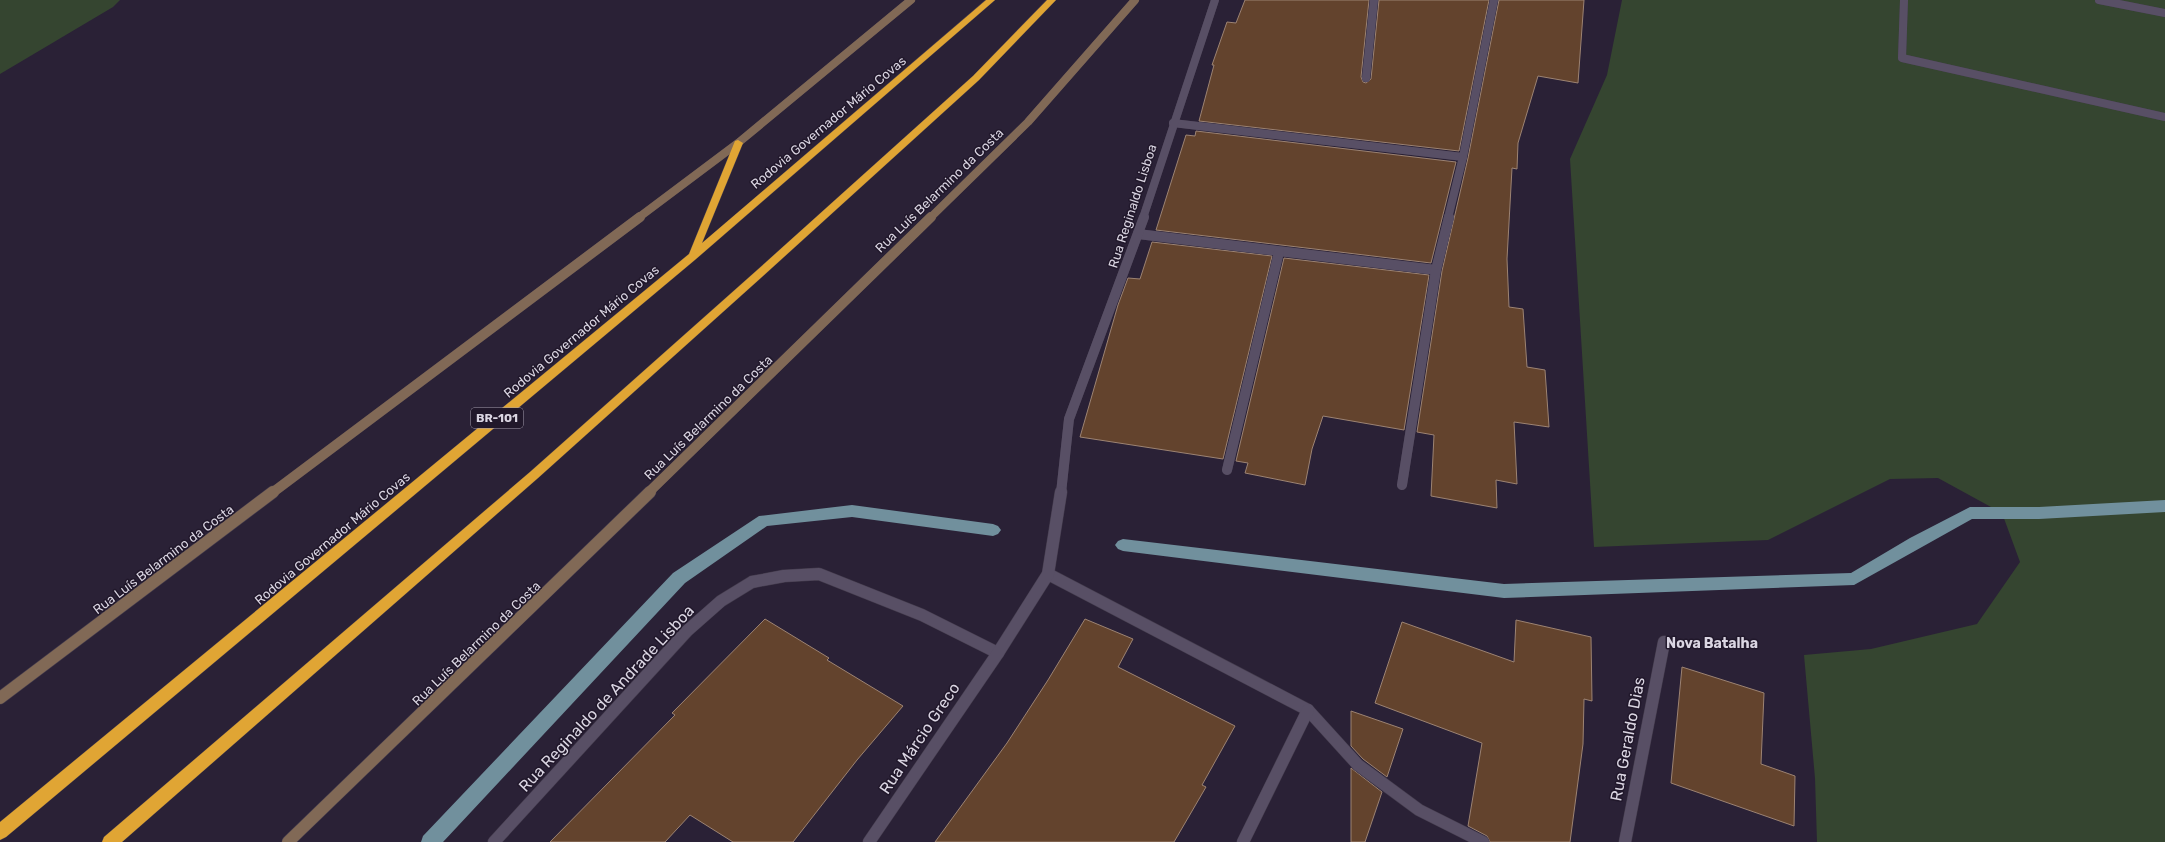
<svg xmlns="http://www.w3.org/2000/svg" width="2165" height="842" font-family="Rubik,sans-serif">
  <style>
    .green { fill: #354530 }
    .lines { fill: none; stroke-linecap: round; stroke-linejoin: round }
    .stream { fill: #71909d; fill-rule: evenodd }
    .building { fill: #63432d; stroke: #9c8373 }
    .street-far2-casing { stroke: #433b4c; stroke-width: 8 }
    .street-far1-casing { stroke: #433b4c; stroke-width: 10 }
    .street-casing { stroke: #433b4c; stroke-width: 13 }
    .secondary-far2-casing { stroke: #433b4c; stroke-width: 8 }
    .secondary-far1-casing { stroke: #433b4c; stroke-width: 10 }
    .secondary-casing { stroke: #433b4c; stroke-width: 13 }
    .highway-casing { stroke: #433b4c; stroke-width: 1 }
    .street-far2 { stroke: #584f65; stroke-width: 8 }
    .street-far1 { stroke: #584f65; stroke-width: 10 }
    .street { stroke: #584f65; stroke-width: 12 }
    .secondary-far2 { stroke: #816956; stroke-width: 8 }
    .secondary-far1 { stroke: #816956; stroke-width: 10 }
    .secondary { stroke: #816956; stroke-width: 12 }
    .highway { fill: #e0a534; fill-rule: evenodd }
    .labels { text-anchor: middle; stroke-width: 3; stroke-linejoin: round; paint-order: stroke }
    .shield { fill: #21182b; stroke: #a29cab; stroke-width: 1 }
    .shield-label { font-size: 12px; font-weight: bold; fill: #dad5e2 }
    .street-label { font-size: 13px; fill: #dad5e2; stroke: #21182b }
    .neighbourhood-label { font-size: 14px; font-weight: bold; fill: #dad5e2; stroke: #21182b }
    .near-street-label { font-size: 16px; fill: #dad5e2; stroke: #21182b }
  </style>
  <rect width="100%" height="100%" fill="#2a2136"/>
  <g class="green">
    <path d="M 0,0 L 120,0 L 113,7 L 0,74 Z"/>
    <path d="M 1622,0 L 2165,0 L 2165,842 L 1817,842 L 1815,778 L 1804,655 L 1871,649 L 1977,624 L 2020,562 L 2002,513 L 1938,478 L 1890,479 L 1768,540 L 1594,547 L 1570,159 L 1607,75 Z"/>
  </g>
  <g class="lines">
    <g class="stream">
      <path d="M 2165,500 L 2165,512 L 2039,519 L 1972,519 L 1854,585 L 1504,598 L 1123,551 L 1118,549 L 1115,545 L 1118,541 L 1123,539 L 1504,584 L 1851,573 L 1910,538 L 1970,507 L 2039,507 Z"/>
      <path d="M 852,505 L 993,524 L 998,526 L 1001,530 L 998,534 L 993,536 L 852,517 L 767,526 L 685,583 L 443,842 L 421,842 L 423,836 L 673,573 L 759,516 Z"/>
    </g>
  </g>
  <g class="building">
    <path d="M 1245,0 L 1369,0 L 1361,77 L 1363,82 L 1366,83 L 1371,79 L 1379,0 L 1489,0 L 1459,151 L 1199,121 L 1214,65 L 1212,65 L 1227,22 L 1236,23 Z"/>
    <path d="M 1499,0 L 1584,0 L 1578,83 L 1538,76 L 1518,143 L 1517,169 L 1512,168 L 1507,259 L 1509,307 L 1523,309 L 1527,367 L 1545,370 L 1549,427 L 1514,422 L 1517,484 L 1496,480 L 1497,508 L 1431,496 L 1434,435 L 1417,432 L 1442,271 L 1468,158 Z"/>
    <path d="M 1196,131 L 1456,162 L 1431,263 L 1156,230 L 1186,135 L 1195,136 Z"/>
    <path d="M 1152,242 L 1272,256 L 1223,459 L 1080,437 L 1118,305 L 1128,278 L 1140,279 Z"/>
    <path d="M 1284,258 L 1429,275 L 1404,430 L 1323,416 L 1312,449 L 1305,485 L 1245,473 L 1248,463 L 1236,461 Z"/>
    <path d="M 765,619 L 829,658 L 827,660 L 903,706 L 857,760 L 793,842 L 733,842 L 690,815 L 665,842 L 550,842 L 675,715 L 672,713 Z"/>
    <path d="M 1085,619 L 1133,639 L 1118,667 L 1235,726 L 1202,785 L 1206,787 L 1174,842 L 935,842 L 1007,743 L 1048,680 Z"/>
    <path d="M 1516,620 L 1591,637 L 1592,701 L 1584,699 L 1583,744 L 1570,842 L 1490,842 L 1487,836 L 1468,826 L 1482,743 L 1375,703 L 1402,622 L 1514,662 Z"/>
    <path d="M 1682,667 L 1764,693 L 1761,764 L 1795,776 L 1794,826 L 1671,783 Z"/>
    <path d="M 1351,711 L 1403,729 L 1387,777 L 1363,759 L 1351,746 Z"/>
    <path d="M 1351,768 L 1382,792 L 1365,842 L 1351,842 Z"/>
  </g>
  <g class="lines">
    <g class="street-far2-casing">
      <g id="street-far2">
        <path d="M 1904,0 L 1902,58 L 2165,117"/>
        <path d="M 2099,0 L 2165,13"/>
        <path d="M 1366,78 L 1374,0"/>
        <path d="M 1173,123 L 1463,157"/>
        <path d="M 1143,218 L 1215,0"/>
        <path d="M 1448,218 L 1463,157 L 1494,0"/>
      </g>
    </g>
    <g class="street-far1-casing">
      <g id="street-far1">
        <path d="M 1138,234 L 1436,270"/>
        <path d="M 1227,470 L 1279,252"/>
        <path d="M 1402,485 L 1436,270 L 1449,217"/>
        <path d="M 1061,493 L 1069,419 L 1144,217"/>
      </g>
    </g>
    <g class="street-casing">
      <g id="street">
        <path d="M 1048,574 L 1308,710 L 1358,765 L 1419,810 L 1483,842"/>
        <path d="M 494,842 L 687,631 L 721,601 L 752,582 L 784,576 L 819,574 L 922,615 L 998,653"/>
        <path d="M 869,842 L 998,653 L 1048,574 L 1061,492"/>
        <path d="M 1243,842 L 1308,710"/>
        <path d="M 1625,842 L 1664,642"/>
      </g>
    </g>
    <g class="secondary-far2-casing">
      <g id="secondary-far2">
        <path d="M 638,218 L 738,143 L 911,0"/>
        <path d="M 930,218 L 1028,122 L 1135,0"/>
      </g>
    </g>
    <g class="secondary-far1-casing">
      <g id="secondary-far1">
        <path d="M 272,493 L 640,217"/>
        <path d="M 648,493 L 931,217"/>
      </g>
    </g>
    <g class="secondary-casing">
      <g id="secondary">
        <path d="M 0,698 L 273,492"/>
        <path d="M 288,842 L 650,492"/>
      </g>
    </g>
    <g class="highway-casing">
      <g id="highway">
        <path d="M 986,0 L 995,0 L 696,259 L 6,837 L 0,840 L 0,822 L 689,254 L 735,141 L 738,140 L 743,143 L 702,243 Z"/>
        <path d="M 1047,0 L 1056,0 L 979,80 L 763,276 L 538,478 L 122,842 L 102,842 L 104,837 L 530,472 L 755,272 L 973,76 Z"/>
      </g>
    </g>
    <use href="#street-far2" class="street-far2"/>
    <use href="#street-far1" class="street-far1"/>
    <use href="#street" class="street"/>
    <use href="#secondary-far2" class="secondary-far2"/>
    <use href="#secondary-far1" class="secondary-far1"/>
    <use href="#secondary" class="secondary"/>
    <use href="#highway" class="highway"/>
  </g>
  <g class="labels">
    <rect class="shield" x="471" y="408" width="52" height="20" rx="3"/>
    <g class="shield-label">
      <text x="497" y="422">BR-101</text>
    </g>
    <g class="street-label">
      <text transform="translate(828 122) rotate(-40)" y="5">Rodovia Governador Mário Covas</text>
      <text transform="translate(939 190) rotate(-44)" y="5">Rua Luís Belarmino da Costa</text>
      <text transform="translate(1132 206) rotate(-72)" y="5">Rua Reginaldo Lisboa</text>
      <text transform="translate(581 331) rotate(-40)" y="5">Rodovia Governador Mário Covas</text>
      <text transform="translate(708 417) rotate(-44)" y="5">Rua Luís Belarmino da Costa</text>
      <text transform="translate(332 538) rotate(-40)" y="5">Rodovia Governador Mário Covas</text>
      <text transform="translate(163 559) rotate(-37)" y="5">Rua Luís Belarmino da Costa</text>
      <text transform="translate(476 643) rotate(-44)" y="5">Rua Luís Belarmino da Costa</text>
    </g>
    <g class="neighbourhood-label">
      <text x="1712" y="648">Nova Batalha</text>
    </g>
    <g class="near-street-label">
      <text transform="translate(606 698) rotate(-47)" y="6">Rua Reginaldo de Andrade Lisboa</text>
      <text transform="translate(919 738) rotate(-56)" y="6">Rua Márcio Greco</text>
      <text transform="translate(1627 739) rotate(-79)" y="6">Rua Geraldo Dias</text>
    </g>
  </g>
</svg>
